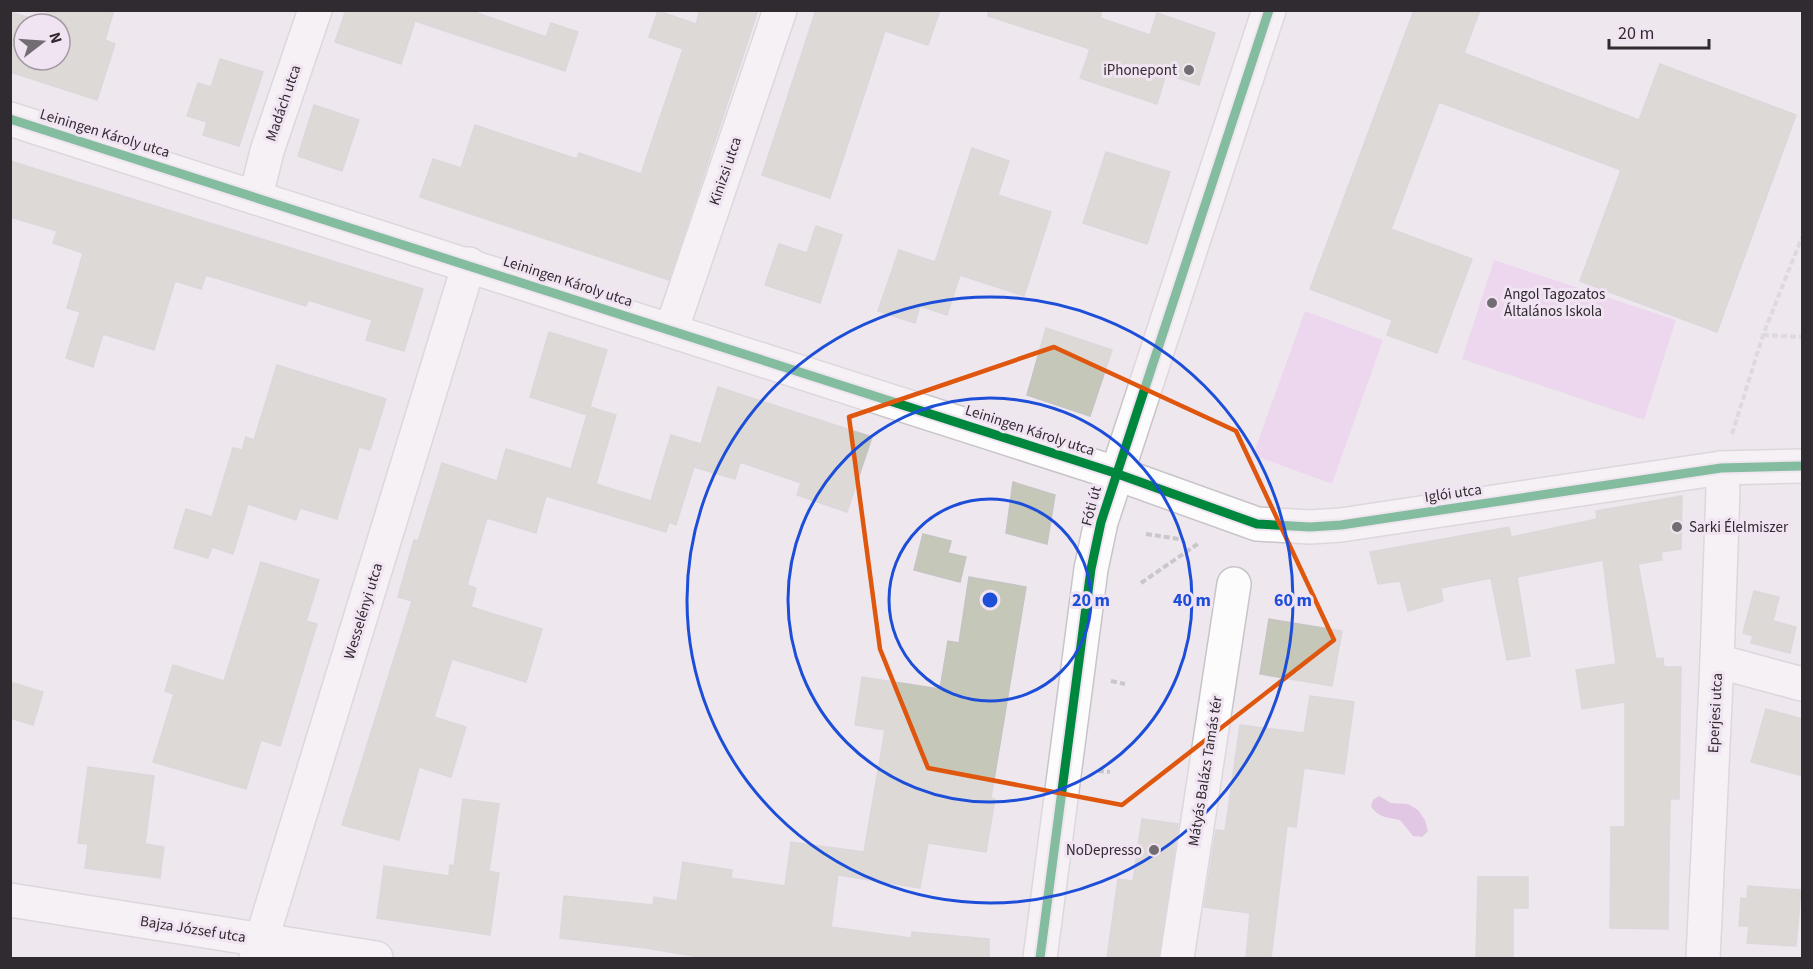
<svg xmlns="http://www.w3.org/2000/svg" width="1813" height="969" font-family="'Source Sans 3',sans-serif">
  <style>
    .green { fill: #ebc4ef }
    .water { fill: #d1a1d6 }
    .building { fill: #c5c7b8; stroke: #c5c4c3; stroke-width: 1.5; fill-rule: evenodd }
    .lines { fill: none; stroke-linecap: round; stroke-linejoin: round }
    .minor-casing { stroke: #c8c4c8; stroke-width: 36 }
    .path { stroke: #cac7ca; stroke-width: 4; stroke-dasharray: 6 3; stroke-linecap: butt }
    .minor { stroke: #fcfcfc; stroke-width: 33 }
    .cycleway-casing { stroke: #f1e4f2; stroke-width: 13 }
    .cycleway { stroke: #00873e; stroke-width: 9 }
    .marked { fill: none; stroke: #df570e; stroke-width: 4.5; stroke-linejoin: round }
    .ring { fill: none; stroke: #1d4ed8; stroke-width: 3 }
    .poi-dot { fill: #726d72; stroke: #f1e4f2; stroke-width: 2 }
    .labels { text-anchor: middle; stroke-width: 6; stroke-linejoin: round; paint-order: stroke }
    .poi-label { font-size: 15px; fill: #302b30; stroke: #f1e4f2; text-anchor: end }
    .street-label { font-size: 15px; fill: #302b30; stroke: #f1e4f2 }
    .centre { fill: #1d4ed8; stroke: #f1e4f2; stroke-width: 3 }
    .ring-label { font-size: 18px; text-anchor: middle; font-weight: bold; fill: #1d4ed8; stroke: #f1e4f2; stroke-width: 6; stroke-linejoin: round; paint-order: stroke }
  </style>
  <rect width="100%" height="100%" fill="#eee8ee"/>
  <g class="green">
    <path d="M 1494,260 L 1676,320 L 1644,420 L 1462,359 Z"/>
    <path d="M 1305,311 L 1383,340 L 1332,484 L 1253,455 Z"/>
  </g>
  <path class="water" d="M 1379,796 L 1391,803 L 1408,804 L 1418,810 L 1425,820 L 1428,831 L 1422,837 L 1413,836 L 1400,820 C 1388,818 1377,817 1371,806 L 1373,800 Z"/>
  <g class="building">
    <path d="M 47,10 L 114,10 L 105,40 L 115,44 L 97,100 L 10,72 L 10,12 L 44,22 ZM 24,24 L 60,24 L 60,60 L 24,60 Z"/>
    <path d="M 346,10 L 469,10 L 546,37 L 551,23 L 578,32 L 565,71 L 415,21 L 401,64 L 335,42 Z"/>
    <path d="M 700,10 L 758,10 L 669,280 L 420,197 L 433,159 L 461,168 L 475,125 L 577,159 L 579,153 L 641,174 L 683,49 L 649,37 L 658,11 L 696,24 Z"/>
    <path d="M 816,10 L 940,10 L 928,45 L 885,31 L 830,198 L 762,175 Z"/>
    <path d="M 988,10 L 1102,10 L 1100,18 L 1150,35 L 1157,13 L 1215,33 L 1199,85 L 1166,74 L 1157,104 L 1080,78 L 1090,49 L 988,16 Z"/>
    <path d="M 1414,10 L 1480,10 L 1464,53 L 1639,120 L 1660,64 L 1796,115 L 1717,332 L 1580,281 L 1621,170 L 1439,102 L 1391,229 L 1472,259 L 1437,353 L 1387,335 L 1392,320 L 1310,289 Z"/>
    <path d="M 220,59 L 263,72 L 239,146 L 203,135 L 207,122 L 187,116 L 198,83 L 211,87 Z"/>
    <path d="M 314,105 L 359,120 L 342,171 L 298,156 Z"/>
    <path d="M 972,148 L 1009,161 L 998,195 L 1051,212 L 1024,296 L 960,275 L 947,315 L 920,306 L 915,323 L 878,311 L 899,250 L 935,262 Z"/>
    <path d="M 1106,152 L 1170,172 L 1147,244 L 1083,223 Z"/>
    <path d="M 10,161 L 423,289 L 404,351 L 366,340 L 372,320 L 308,300 L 306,306 L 206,275 L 201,289 L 175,281 L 154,350 L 103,334 L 93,367 L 66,358 L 80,312 L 67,308 L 83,253 L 53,243 L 57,231 L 10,217 Z"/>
    <path d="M 816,226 L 842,235 L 820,303 L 765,285 L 779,244 L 807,253 Z"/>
    <path d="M 1046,328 L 1112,350 L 1090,416 L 1027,395 Z"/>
    <path d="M 549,332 L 607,350 L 590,407 L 616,415 L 596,484 L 651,501 L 671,435 L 701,444 L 676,525 L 669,522 L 666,532 L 546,496 L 536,533 L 487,518 L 467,585 L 476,588 L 471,607 L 542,629 L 526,682 L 452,659 L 434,717 L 466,727 L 451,777 L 419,767 L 399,840 L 342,825 L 412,601 L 398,597 L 414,540 L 418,541 L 442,463 L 497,481 L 506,449 L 571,469 L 587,415 L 530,397 Z"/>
    <path d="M 277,365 L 386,399 L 370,450 L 359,447 L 337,519 L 300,508 L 296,520 L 248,504 L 233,554 L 212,547 L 208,558 L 174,548 L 186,509 L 212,517 L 233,448 L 242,450 L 246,437 L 254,440 Z"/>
    <path d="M 718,387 L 872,437 L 847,512 L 797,495 L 801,483 L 740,462 L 735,479 L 694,467 Z"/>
    <path d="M 1013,482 L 1055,495 L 1047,544 L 1006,533 Z"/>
    <path d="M 1682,496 L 1681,549 L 1661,552 L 1662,560 L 1638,564 L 1656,659 L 1663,658 L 1664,667 L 1681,667 L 1679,799 L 1670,799 L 1668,929 L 1610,928 L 1611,827 L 1625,827 L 1625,702 L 1582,709 L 1576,670 L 1616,664 L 1603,560 L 1517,577 L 1530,656 L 1507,660 L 1491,578 L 1441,588 L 1443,601 L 1408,611 L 1400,581 L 1378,584 L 1370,552 L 1509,527 L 1511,537 L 1597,519 L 1596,511 Z"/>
    <path d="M 923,534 L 951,541 L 948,553 L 966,557 L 960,582 L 914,570 Z"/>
    <path d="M 261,562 L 319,580 L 306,621 L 317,624 L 280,746 L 261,740 L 246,789 L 153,762 L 174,694 L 165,691 L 173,665 L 224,681 Z"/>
    <path d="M 969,577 L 1026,587 L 991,798 L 995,799 L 986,852 L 928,843 L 920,888 L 838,875 L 831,927 L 911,938 L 912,932 L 989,939 L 989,958 L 705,958 L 646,948 L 560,938 L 564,896 L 653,905 L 654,897 L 677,901 L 683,862 L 732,870 L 731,878 L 785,886 L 791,842 L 864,852 L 885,730 L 855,725 L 862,677 L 940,689 L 948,641 L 959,643 Z"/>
    <path d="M 1754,591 L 1779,597 L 1773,621 L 1796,627 L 1790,653 L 1751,643 L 1753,636 L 1743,633 Z"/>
    <path d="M 1269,619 L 1342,631 L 1332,686 L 1260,674 Z"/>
    <path d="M 10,682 L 43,692 L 33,725 L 10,718 Z"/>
    <path d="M 1310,696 L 1354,702 L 1344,774 L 1304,768 L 1296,827 L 1287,826 L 1271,958 L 1246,958 L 1250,913 L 1204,907 L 1216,830 L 1225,831 L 1240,725 L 1304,733 Z"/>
    <path d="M 1766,709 L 1803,719 L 1803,776 L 1751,762 Z"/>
    <path d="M 88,767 L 154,776 L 145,844 L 164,847 L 160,878 L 85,868 L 88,844 L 78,843 Z"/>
    <path d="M 463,799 L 499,804 L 489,871 L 499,873 L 490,935 L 377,918 L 384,866 L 449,876 L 450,865 L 454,866 Z"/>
    <path d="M 1142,819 L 1178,824 L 1159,958 L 1107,958 L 1118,879 L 1133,881 Z"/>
    <path d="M 1478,877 L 1528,877 L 1528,908 L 1513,908 L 1513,958 L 1476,958 Z"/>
    <path d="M 1748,886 L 1801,890 L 1796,946 L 1747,943 L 1749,926 L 1739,926 L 1741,898 L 1747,899 Z"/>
  </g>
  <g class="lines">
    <g class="minor-casing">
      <g id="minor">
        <path d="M 10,119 L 1115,473 L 1257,524 L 1310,527 L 1341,525 L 1721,468 L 1802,466"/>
        <path d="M 256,196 L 267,151 L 315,10"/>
        <path d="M 671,331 L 780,10"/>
        <path d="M 1717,661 L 1802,684"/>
        <path d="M 10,900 L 376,958"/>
        <path d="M 256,958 L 469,264"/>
        <path d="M 1040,958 L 1091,569 L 1101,522 L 1269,10"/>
        <path d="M 1177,958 L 1234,584"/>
        <path d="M 1703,958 L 1717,661 L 1723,490 L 1721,468"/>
      </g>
    </g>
    <g class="path">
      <path d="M 1763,335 L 1802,337"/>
      <path d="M 1732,434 L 1763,335 L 1802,237"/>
      <path d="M 1146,534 L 1179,539"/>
      <path d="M 1141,583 L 1199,543"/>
      <path d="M 1111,681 L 1125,684"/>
      <path d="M 1098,771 L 1110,772"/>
    </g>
    <use href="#minor" class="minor"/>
    <g class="cycleway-casing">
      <g id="cycleway">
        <path d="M 10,119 L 1115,473 L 1257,524 L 1310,527 L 1341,525 L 1721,468 L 1802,466"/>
        <path d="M 1040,958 L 1091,569 L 1101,522 L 1269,10"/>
      </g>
    </g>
    <use href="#cycleway" class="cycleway"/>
  </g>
  <path d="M0 0H1813V969H0ZM 1054,347 L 1236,431 L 1334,640 L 1122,805 L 928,768 L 880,649 L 849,417 Z" fill="#eee8ee" fill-opacity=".55" fill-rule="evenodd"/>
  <path class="marked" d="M 1054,347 L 1236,431 L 1334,640 L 1122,805 L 928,768 L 880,649 L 849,417 Z"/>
  <g class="ring">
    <circle cx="990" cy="600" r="101"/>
    <circle cx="990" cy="600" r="202"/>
    <circle cx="990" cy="600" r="303"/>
  </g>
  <g class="poi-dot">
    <circle cx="1189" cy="70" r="6"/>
    <circle cx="1492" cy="303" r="6"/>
    <circle cx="1677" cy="527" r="6"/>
    <circle cx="1154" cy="850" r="6"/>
  </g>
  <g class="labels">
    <g class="poi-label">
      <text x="1177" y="75">iPhonepont</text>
      <text x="1504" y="299" text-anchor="start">Angol Tagozatos<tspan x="1504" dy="17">Általános Iskola</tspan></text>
      <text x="1689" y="532" text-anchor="start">Sarki Élelmiszer</text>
      <text x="1142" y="855">NoDepresso</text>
    </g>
    <g class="street-label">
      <text transform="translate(283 103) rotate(-71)" y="5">Madách utca</text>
      <text transform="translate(105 133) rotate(17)" y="5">Leiningen Károly utca</text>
      <text transform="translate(725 171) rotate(-71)" y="5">Kinizsi utca</text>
      <text transform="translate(568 281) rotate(18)" y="5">Leiningen Károly utca</text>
      <text transform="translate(1030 430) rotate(18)" y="5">Leiningen Károly utca</text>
      <text transform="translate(1453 493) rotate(-8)" y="5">Iglói utca</text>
      <text transform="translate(1091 506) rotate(-75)" y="5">Fóti út</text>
      <text transform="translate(363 611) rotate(-73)" y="5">Wesselényi utca</text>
      <text transform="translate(1715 713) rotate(-87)" y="5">Eperjesi utca</text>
      <text transform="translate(1205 771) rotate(-81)" y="5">Mátyás Balázs Tamás tér</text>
      <text transform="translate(193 929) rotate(9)" y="5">Bajza József utca</text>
    </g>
  </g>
  <circle cx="990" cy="600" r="9" class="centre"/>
  <g class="ring-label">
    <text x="1091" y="606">20 m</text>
    <text x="1192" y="606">40 m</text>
    <text x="1293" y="606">60 m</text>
  </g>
  <rect width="1813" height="969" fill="none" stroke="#302b30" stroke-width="24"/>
  <g transform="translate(42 42) rotate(73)"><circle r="28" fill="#f1e4f2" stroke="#a49aa4" stroke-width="1.5"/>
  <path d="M0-4.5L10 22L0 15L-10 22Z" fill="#726d72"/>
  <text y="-9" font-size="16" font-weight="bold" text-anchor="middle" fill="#302b30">N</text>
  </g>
  <path d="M1609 39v9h100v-9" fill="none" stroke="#302b30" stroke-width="3"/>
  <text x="1618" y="39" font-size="18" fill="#302b30" stroke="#f1e4f2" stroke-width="4.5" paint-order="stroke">20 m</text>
</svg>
